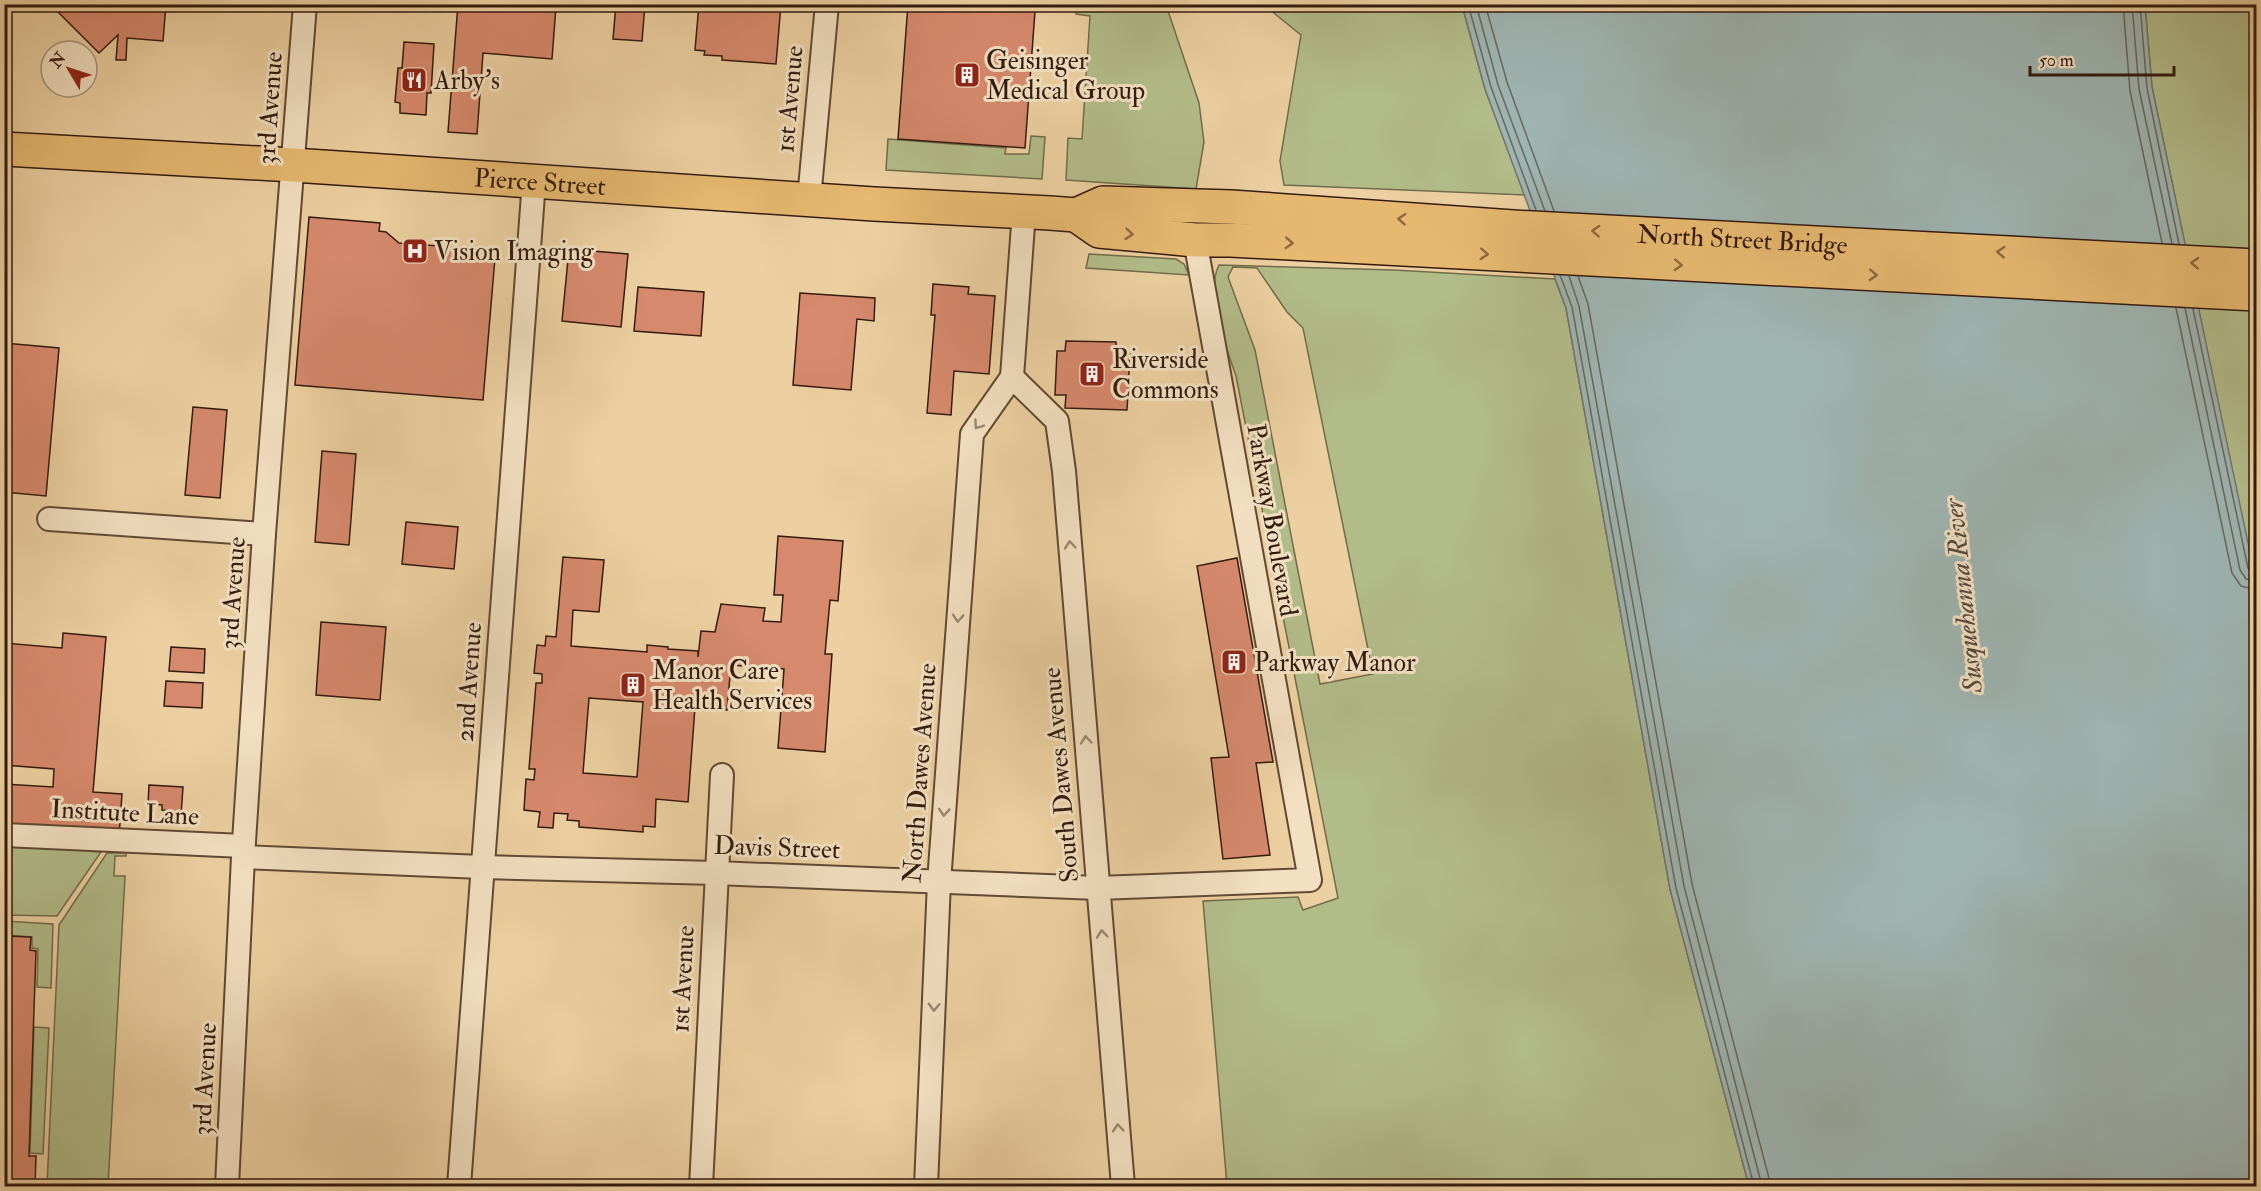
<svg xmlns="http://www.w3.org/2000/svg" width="2261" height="1191" font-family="'IM FELL Double Pica',serif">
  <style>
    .green { fill: #b2bc89; stroke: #726b4c; stroke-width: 1.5; fill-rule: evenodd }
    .water { fill: #9eb4b1; stroke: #737670; stroke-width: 1.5 }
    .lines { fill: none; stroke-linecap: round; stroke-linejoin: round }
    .shore { stroke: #686760; stroke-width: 1.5 }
    .building { fill: #d7896d; stroke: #331a0f; stroke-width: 1.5; fill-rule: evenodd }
    .street-casing { stroke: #624834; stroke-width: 26 }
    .primary-casing { stroke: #331a0f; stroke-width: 36 }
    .street { stroke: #f3e0c2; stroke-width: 22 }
    .primary { stroke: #e6b870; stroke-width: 33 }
    .oneway { stroke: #8c6940 }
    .oneway2 { stroke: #9d8771 }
    .labels { text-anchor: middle; stroke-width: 6; stroke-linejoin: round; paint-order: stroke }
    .poi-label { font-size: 26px; fill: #331a0f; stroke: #f3e0c2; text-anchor: start }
    .street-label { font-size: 26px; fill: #331a0f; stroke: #f3e0c2 }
    .water-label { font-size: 27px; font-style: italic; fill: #534840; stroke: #f3e0c2 }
  </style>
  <rect width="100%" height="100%" fill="#edd0a1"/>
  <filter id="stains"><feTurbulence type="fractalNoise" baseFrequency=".00333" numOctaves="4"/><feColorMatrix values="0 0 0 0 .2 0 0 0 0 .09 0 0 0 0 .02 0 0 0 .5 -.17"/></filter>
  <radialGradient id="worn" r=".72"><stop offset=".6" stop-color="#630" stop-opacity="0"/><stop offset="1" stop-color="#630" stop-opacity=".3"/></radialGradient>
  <g class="green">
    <path d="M 1076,5 L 1166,5 L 1199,103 L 1204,142 L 1196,189 L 1066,180 L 1068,138 L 1082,139 L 1090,16 L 1076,14 Z"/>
    <path d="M 1264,5 L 1462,5 L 1485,89 L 1525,195 L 1284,185 L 1280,161 L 1301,35 Z"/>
    <path d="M 2145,5 L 2256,5 L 2256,585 L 2152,87 Z"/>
    <path d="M 1031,136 L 1045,137 L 1042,179 L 886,170 L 888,139 L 1006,148 L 1005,154 L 1029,154 Z"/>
    <path d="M 1089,254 L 1176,259 L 1184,264 L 1189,275 L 1086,268 Z"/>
    <path d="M 1219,265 L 1394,270 L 1555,279 L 1566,308 L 1670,889 L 1749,1186 L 1227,1186 L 1203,901 L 1298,897 L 1303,910 L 1338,898 L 1236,376 C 1226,346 1204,295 1219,265 ZM 1233,267 L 1257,268 L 1287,312 L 1303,328 L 1373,674 L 1320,684 L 1255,350 L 1228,277 Z"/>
    <path d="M 6,844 L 86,847 L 86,851 L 101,852 L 57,916 L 5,915 Z"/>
    <path d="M 107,853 L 126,853 L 126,856 L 115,856 L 114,876 L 125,876 L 108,1186 L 47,1186 L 59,925 Z"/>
    <path d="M 4,921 L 53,924 L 51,988 L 37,987 L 38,949 L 32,948 L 32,937 L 5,935 Z"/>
    <path d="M 34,1027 L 49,1028 L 43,1154 L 30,1153 Z"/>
  </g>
  <path class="water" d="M 1462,5 L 2145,5 L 2152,87 L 2256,581 L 2256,1186 L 1749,1186 L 1670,889 L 1566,308 L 1485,89 Z"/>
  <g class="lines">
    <g class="shore">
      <path d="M 1468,4 L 1491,87 L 1536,210"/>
      <path d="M 1476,4 L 1498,85 L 1545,211"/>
      <path d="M 1485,4 L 1507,82 L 1554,211"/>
      <path d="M 2123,4 L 2130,91 L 2162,243"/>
      <path d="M 2132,4 L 2139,89 L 2172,244"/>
      <path d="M 2140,4 L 2147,88 L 2179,244"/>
      <path d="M 1560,275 L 1572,307 L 1676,888 L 1754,1186"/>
      <path d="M 1569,276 L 1579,306 L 1684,886 L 1762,1186"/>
      <path d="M 1578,276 L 1588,304 L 1692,884 L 1771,1186"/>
      <path d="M 2176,308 L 2232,573 L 2241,586 L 2256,590"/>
      <path d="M 2185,308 L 2240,570 L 2246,579 L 2256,581"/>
      <path d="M 2193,309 L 2248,568 L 2251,573 L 2256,574"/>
    </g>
  </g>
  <g class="building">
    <path d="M 50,4 L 166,4 L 163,41 L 127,38 L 126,60 L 116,60 L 118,35 L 99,53 Z"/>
    <path d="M 458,4 L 556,6 L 552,59 L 483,53 L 477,134 L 448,132 Z"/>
    <path d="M 616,4 L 645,4 L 642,41 L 613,39 Z"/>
    <path d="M 699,4 L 781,4 L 776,64 L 722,60 L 722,56 L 704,55 L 705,51 L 695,50 Z"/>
    <path d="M 908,4 L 948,4 L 1035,11 L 1025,148 L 898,139 Z"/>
    <path d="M 404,42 L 434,44 L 431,93 L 427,93 L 426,115 L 400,113 L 400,103 L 395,102 L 398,68 L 402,68 Z"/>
    <path d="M 309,217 L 380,223 L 379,231 L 386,232 L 399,243 L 480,249 L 479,257 L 495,258 L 483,400 L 295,385 Z"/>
    <path d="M 569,249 L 628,254 L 621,327 L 562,321 Z"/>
    <path d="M 933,284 L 969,287 L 968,294 L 995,296 L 989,374 L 954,371 L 951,415 L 927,413 L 935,315 L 931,315 Z"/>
    <path d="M 638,287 L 704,292 L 701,336 L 634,331 Z"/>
    <path d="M 800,293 L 875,298 L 874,321 L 857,319 L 851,390 L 793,385 Z"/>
    <path d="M 1066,341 L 1116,342 L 1116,354 L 1130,354 L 1127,410 L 1065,408 L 1066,395 L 1055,395 L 1057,351 L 1065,351 Z"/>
    <path d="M 4,343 L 59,348 L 46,496 L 4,492 Z"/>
    <path d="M 193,407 L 227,410 L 220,498 L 185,495 Z"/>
    <path d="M 322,451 L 356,454 L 349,545 L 315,542 Z"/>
    <path d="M 406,522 L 458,527 L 454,569 L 402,564 Z"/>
    <path d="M 778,536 L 843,541 L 838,601 L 830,600 L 825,654 L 832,654 L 825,752 L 778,748 L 784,669 L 731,665 L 727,710 L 695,707 L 688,802 L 656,799 L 655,827 L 643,826 L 643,832 L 579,827 L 579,821 L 567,820 L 568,814 L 554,813 L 553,828 L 538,827 L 540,812 L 524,810 L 526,779 L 534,780 L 535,769 L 529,769 L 536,683 L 542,683 L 542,674 L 534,673 L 537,645 L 545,646 L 546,636 L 556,637 L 563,557 L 604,560 L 599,612 L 573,610 L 571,646 L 647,652 L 647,645 L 668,647 L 668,649 L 698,651 L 698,657 L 701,631 L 715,632 L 721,604 L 765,608 L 763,621 L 781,622 L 783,595 L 774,595 ZM 589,698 L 643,702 L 637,777 L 583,773 Z"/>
    <path d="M 1237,558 L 1273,762 L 1256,763 L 1270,855 L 1223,859 L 1211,758 L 1229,757 L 1197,566 Z"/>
    <path d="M 321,622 L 386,627 L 380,700 L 316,695 Z"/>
    <path d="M 63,633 L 106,637 L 93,792 L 122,794 L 119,837 L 4,828 L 4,784 L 53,787 L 54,769 L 4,765 L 4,643 L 62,648 Z"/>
    <path d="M 171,647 L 205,649 L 204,673 L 169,671 Z"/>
    <path d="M 166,681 L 203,683 L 202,708 L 164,706 Z"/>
    <path d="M 149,785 L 183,787 L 181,815 L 170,814 L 170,811 L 162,810 L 162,805 L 148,804 Z"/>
    <path d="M 4,936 L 31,937 L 30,950 L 36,951 L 29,1156 L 36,1156 L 35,1186 L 4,1186 Z"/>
  </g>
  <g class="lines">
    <g class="street-casing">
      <g id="street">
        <path d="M 809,199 L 827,4"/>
        <path d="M 1012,377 L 1057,421 L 1064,471 L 1123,1186"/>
        <path d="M 1012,377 L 1024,211"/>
        <path d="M 49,519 L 264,534"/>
        <path d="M 4,835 L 243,846"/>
        <path d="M 243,857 L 482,867 L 716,873 L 1098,888 L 1310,880 L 1195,240"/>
        <path d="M 227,1186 L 243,857 L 264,534 L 305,4"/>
        <path d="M 459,1186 L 534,181"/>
        <path d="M 701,1186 L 722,775"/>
        <path d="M 926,1186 L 939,882 L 972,434 L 1012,377"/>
      </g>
    </g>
    <g class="primary-casing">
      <g id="primary">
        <path id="s1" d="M 4,149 L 293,165 L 874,204 L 1050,213 L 1076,215 L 1099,231 L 1195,240 L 1231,240 L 2256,294"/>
        <path id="s2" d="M 1076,215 L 1103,203 L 1231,207 L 1513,227 L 2256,266"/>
      </g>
    </g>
    <use href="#street" class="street"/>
    <use href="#primary" class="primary"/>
  </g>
  <defs><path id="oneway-chevron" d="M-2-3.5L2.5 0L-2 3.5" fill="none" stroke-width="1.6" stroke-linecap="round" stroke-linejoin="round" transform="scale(1.5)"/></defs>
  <g class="oneway">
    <use href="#oneway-chevron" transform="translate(1402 219) rotate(-176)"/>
    <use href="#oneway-chevron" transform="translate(1596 231) rotate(-177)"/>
    <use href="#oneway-chevron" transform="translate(1129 234) rotate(5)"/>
    <use href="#oneway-chevron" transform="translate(1289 243) rotate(3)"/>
    <use href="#oneway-chevron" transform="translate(2001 252) rotate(-177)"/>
    <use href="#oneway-chevron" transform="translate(1484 254) rotate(3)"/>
    <use href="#oneway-chevron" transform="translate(2195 263) rotate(-177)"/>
    <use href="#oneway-chevron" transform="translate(1678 265) rotate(3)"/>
    <use href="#oneway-chevron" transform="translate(1873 275) rotate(3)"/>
  </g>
  <g class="oneway2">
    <use href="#oneway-chevron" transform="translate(978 425) rotate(125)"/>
    <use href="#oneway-chevron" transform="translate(1070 545) rotate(-95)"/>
    <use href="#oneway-chevron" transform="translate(958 618) rotate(94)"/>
    <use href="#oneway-chevron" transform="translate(1086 740) rotate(-95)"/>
    <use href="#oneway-chevron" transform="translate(944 812) rotate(94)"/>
    <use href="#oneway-chevron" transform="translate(1102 934) rotate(-95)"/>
    <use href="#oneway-chevron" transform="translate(934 1007) rotate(92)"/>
    <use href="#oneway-chevron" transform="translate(1118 1128) rotate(-95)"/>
  </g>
  <defs>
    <g id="building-square" transform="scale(1.35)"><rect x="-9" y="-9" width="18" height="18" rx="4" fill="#8f2418" stroke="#f3e0c2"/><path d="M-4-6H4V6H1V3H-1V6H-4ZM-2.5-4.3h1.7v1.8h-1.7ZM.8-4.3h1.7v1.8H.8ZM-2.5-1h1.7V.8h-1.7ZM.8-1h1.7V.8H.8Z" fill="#fff"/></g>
    <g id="restaurant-square" transform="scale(1.35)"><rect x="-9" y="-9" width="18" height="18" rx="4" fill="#8f2418" stroke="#f3e0c2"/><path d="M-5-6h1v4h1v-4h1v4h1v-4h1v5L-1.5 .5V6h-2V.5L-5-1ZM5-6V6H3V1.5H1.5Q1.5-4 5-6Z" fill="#fff"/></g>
    <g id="hospital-square" transform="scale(1.35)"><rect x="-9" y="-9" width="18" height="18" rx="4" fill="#8f2418" stroke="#f3e0c2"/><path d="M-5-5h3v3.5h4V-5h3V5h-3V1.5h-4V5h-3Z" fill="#fff"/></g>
  </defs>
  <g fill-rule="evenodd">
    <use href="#building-square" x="967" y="75"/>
    <use href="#restaurant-square" x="414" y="80"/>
    <use href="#hospital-square" x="415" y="251"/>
    <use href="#building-square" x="1092" y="374"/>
    <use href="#building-square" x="1234" y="662"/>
    <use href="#building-square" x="633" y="685"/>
  </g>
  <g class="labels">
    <g class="poi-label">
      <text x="986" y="69">Geisinger<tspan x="986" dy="30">Medical Group</tspan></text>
      <text x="434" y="89">Arby's</text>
      <text x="434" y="260">Vision Imaging</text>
      <text x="1112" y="368">Riverside<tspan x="1112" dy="30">Commons</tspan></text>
      <text x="1254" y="671">Parkway Manor</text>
      <text x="652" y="679">Manor Care<tspan x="652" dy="30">Health Services</tspan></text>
    </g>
    <g class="street-label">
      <text transform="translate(789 99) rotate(-85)" y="9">1st Avenue</text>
      <text transform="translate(269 108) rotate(-86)" y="9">3rd Avenue</text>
      <text dy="9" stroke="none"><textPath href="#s1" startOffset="537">Pierce Street</textPath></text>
      <text dy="9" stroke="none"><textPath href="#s2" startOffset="670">North Street Bridge</textPath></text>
      <text transform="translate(1273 520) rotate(80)" y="9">Parkway Boulevard</text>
      <text transform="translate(232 593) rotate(-86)" y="9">3rd Avenue</text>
      <text transform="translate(468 682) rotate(-86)" y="9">2nd Avenue</text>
      <text transform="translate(919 773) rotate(-86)" y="9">North Dawes Avenue</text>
      <text transform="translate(1060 775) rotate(-95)" y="9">South Dawes Avenue</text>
      <text transform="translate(125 812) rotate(3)" y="9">Institute Lane</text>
      <text transform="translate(777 847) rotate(2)" y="9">Davis Street</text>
      <text transform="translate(682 979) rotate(-87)" y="9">1st Avenue</text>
      <text transform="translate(204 1079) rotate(-87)" y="9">3rd Avenue</text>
    </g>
    <g class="water-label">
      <text transform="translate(1963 596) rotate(-96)" y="9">Susquehanna River</text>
    </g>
  </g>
  <rect width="2261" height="1191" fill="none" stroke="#edd0a1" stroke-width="24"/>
  <rect x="6" y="6" width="2249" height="1179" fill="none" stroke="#331a0f" stroke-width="3"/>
  <rect x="12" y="12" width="2237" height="1167" fill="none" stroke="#331a0f" stroke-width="1.5"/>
  <g transform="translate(69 69) rotate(309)"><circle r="28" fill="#f3e0c2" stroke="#a6917a" stroke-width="1.5"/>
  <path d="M0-4.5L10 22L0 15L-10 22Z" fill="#8f2418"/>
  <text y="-9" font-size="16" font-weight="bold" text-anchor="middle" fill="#331a0f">N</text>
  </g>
  <path d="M2030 66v9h144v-9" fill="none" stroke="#331a0f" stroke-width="3"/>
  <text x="2039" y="66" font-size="18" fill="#331a0f" stroke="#f3e0c2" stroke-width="4.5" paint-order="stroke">50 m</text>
  <rect width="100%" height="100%" filter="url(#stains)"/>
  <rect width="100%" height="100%" fill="url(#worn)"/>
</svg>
